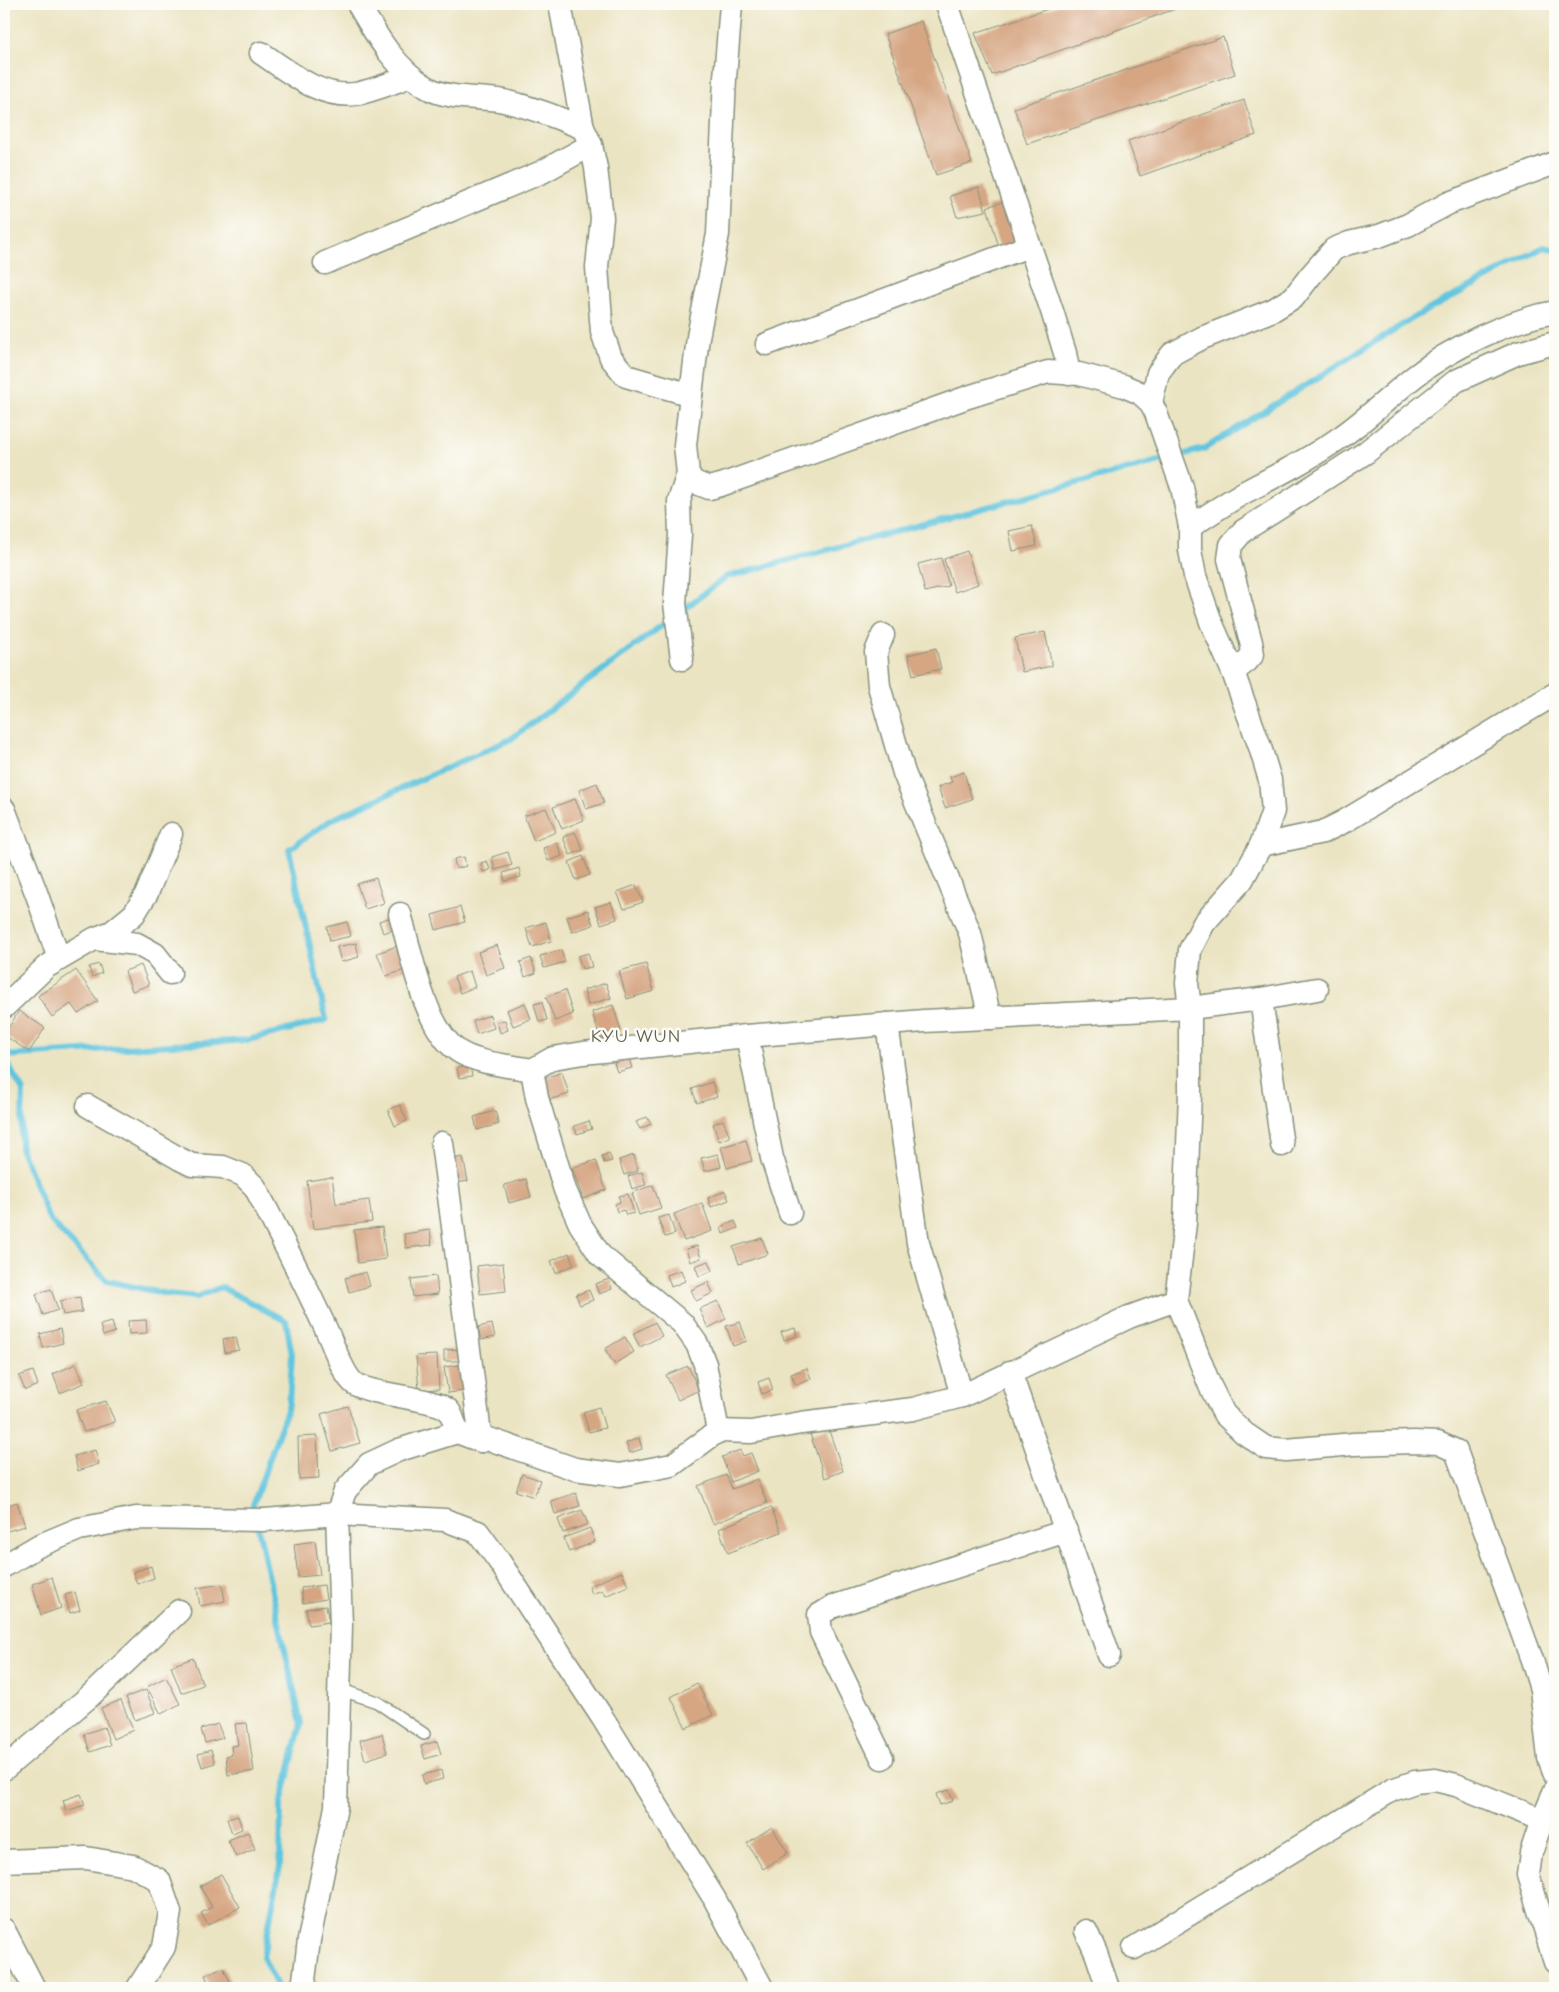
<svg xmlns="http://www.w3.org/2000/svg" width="1559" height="1992" font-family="'Comic Neue',sans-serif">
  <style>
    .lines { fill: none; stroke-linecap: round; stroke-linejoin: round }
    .stream { stroke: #61c5de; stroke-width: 6 }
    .building { fill: #d6a683 }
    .lane-casing { stroke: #85907c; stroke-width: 14 }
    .street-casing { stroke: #85907c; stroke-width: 25 }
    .lane { stroke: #fff; stroke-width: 11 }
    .street { stroke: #fff; stroke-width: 22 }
    .labels { text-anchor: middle; stroke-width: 5; stroke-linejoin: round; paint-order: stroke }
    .quarter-label { font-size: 19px; letter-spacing: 1px; fill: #5f6250; stroke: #fdfcf7 }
  </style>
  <rect width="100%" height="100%" fill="#fdfcf7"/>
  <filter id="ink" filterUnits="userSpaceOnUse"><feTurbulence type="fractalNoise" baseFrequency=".02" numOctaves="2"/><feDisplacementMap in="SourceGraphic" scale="10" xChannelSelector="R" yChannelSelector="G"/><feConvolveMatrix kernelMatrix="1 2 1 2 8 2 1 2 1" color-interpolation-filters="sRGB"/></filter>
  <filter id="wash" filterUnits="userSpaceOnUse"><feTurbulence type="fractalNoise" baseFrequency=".0096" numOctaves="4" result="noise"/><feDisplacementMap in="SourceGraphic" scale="20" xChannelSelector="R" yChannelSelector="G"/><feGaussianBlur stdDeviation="1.12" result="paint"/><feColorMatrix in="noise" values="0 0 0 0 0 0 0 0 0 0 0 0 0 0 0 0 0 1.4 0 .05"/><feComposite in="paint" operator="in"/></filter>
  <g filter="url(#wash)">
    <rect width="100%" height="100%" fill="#ebe4c3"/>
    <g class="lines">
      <g class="stream">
        <path d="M 681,611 L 726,577 L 1204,449 L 1413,318 L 1544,247 L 1555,250"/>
        <path d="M 4,1056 L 248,1040 L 326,1020 L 289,849 L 331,820 L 511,739 L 673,617"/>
        <path d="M 4,1058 L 23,1091 L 21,1149 L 49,1219 L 107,1281 L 167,1294 L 197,1297 L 221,1287 L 286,1321 L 292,1355 L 289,1404 L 253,1505 L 301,1723 L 281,1804 L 280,1866 L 263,1957 L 278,1988"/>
      </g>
    </g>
    <g id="blocks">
      <g class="building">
        <path d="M 1063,4 L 1189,4 L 992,75 L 975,33 Z"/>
        <path d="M 921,21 L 972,163 L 936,175 L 885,34 Z"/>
        <path d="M 1223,37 L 1235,74 L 1027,144 L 1014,108 Z"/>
        <path d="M 1244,100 L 1256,135 L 1140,176 L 1128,141 Z"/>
        <path d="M 979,187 L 986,211 L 957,217 L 950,196 Z"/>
        <path d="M 1005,201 L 1018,241 L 999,247 L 987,207 Z"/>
        <path d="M 1032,526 L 1037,546 L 1013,551 L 1009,531 Z"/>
        <path d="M 967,551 L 978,584 L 955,592 L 944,559 Z"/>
        <path d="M 941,558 L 949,586 L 925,592 L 918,564 Z"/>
        <path d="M 1045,632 L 1052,666 L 1022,672 L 1015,638 Z"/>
        <path d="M 936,648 L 941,669 L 913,675 L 908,655 Z"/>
        <path d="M 964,772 L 972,799 L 945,808 L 938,787 L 952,782 L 950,777 Z"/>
        <path d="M 597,783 L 604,803 L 586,809 L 579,790 Z"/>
        <path d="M 575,799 L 584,820 L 562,829 L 553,807 Z"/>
        <path d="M 546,808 L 556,832 L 534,841 L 524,816 Z"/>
        <path d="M 575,832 L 583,850 L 570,855 L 563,837 Z"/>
        <path d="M 557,843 L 562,856 L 548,861 L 543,848 Z"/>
        <path d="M 508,852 L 512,865 L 495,870 L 492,857 Z"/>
        <path d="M 583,856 L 590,875 L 576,880 L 569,862 Z"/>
        <path d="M 464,857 L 466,866 L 456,869 L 454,859 Z"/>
        <path d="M 487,861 L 490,870 L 483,872 L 481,863 Z"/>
        <path d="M 519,868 L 521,877 L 505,881 L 503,873 Z"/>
        <path d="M 376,878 L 384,903 L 365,909 L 357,884 Z"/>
        <path d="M 636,885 L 643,902 L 624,909 L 617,892 Z"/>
        <path d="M 611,902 L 617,919 L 601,924 L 595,907 Z"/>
        <path d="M 460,907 L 465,922 L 436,930 L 432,915 Z"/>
        <path d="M 588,910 L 593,925 L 572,932 L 567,917 Z"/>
        <path d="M 395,916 L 399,928 L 383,933 L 379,921 Z"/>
        <path d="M 347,922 L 351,936 L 330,941 L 327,927 Z"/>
        <path d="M 546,922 L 551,941 L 532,947 L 526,928 Z"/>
        <path d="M 356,943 L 359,957 L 341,962 L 337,947 Z"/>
        <path d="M 400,945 L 408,969 L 386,976 L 377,953 Z"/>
        <path d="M 497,945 L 505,968 L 486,975 L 478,952 Z"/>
        <path d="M 561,950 L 565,962 L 544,968 L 540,956 Z"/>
        <path d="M 588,953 L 592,967 L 582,969 L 578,956 Z"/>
        <path d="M 531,958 L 536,973 L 525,977 L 520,962 Z"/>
        <path d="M 99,964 L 102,973 L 92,977 L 89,967 Z"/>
        <path d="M 646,964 L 654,991 L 627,999 L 619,971 Z"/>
        <path d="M 141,965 L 149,985 L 132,991 L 125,971 Z"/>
        <path d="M 76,970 L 98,1001 L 78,1014 L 71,1004 L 52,1017 L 38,996 Z"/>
        <path d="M 470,971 L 475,987 L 460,993 L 454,977 Z"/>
        <path d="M 606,983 L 611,998 L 588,1005 L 584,990 Z"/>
        <path d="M 565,990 L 573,1014 L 555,1021 L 546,997 Z"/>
        <path d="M 542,1002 L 547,1020 L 539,1022 L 534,1004 Z"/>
        <path d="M 525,1003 L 531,1019 L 513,1026 L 507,1010 Z"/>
        <path d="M 613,1005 L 621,1031 L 600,1038 L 592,1012 Z"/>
        <path d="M 19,1011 L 45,1028 L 29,1052 L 4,1035 Z"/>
        <path d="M 490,1015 L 494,1028 L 477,1034 L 473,1021 Z"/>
        <path d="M 505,1020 L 508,1030 L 500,1033 L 497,1022 Z"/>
        <path d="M 629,1059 L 632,1068 L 617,1072 L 614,1063 Z"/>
        <path d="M 470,1066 L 472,1076 L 459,1078 L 457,1068 Z"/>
        <path d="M 562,1072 L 569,1094 L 548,1100 L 542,1079 Z"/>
        <path d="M 712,1082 L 717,1097 L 697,1103 L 692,1089 Z"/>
        <path d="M 400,1105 L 407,1121 L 395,1126 L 388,1110 Z"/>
        <path d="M 495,1111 L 499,1124 L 477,1130 L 474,1117 Z"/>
        <path d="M 647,1117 L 651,1124 L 640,1129 L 636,1122 Z"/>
        <path d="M 723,1120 L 730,1137 L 719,1141 L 713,1124 Z"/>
        <path d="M 589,1121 L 592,1129 L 577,1134 L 574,1126 Z"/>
        <path d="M 746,1140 L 752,1161 L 727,1168 L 721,1147 Z"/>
        <path d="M 609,1153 L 612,1161 L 604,1163 L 602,1156 Z"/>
        <path d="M 718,1154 L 721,1167 L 705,1171 L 701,1158 Z"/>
        <path d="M 634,1155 L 638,1171 L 624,1175 L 619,1160 Z"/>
        <path d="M 463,1157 L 468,1181 L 452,1184 L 447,1160 Z"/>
        <path d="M 596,1160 L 606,1190 L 583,1199 L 572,1168 Z"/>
        <path d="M 642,1172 L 646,1185 L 632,1189 L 628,1176 Z"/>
        <path d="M 332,1177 L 336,1204 L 369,1200 L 372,1222 L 313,1229 L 307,1181 Z"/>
        <path d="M 526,1179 L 531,1197 L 509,1203 L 504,1185 Z"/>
        <path d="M 653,1185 L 661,1208 L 639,1215 L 632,1193 Z"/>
        <path d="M 725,1191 L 729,1200 L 711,1207 L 708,1198 Z"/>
        <path d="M 628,1194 L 634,1213 L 626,1215 L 624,1210 L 617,1212 L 615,1204 L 620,1202 L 619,1196 Z"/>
        <path d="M 702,1203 L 712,1231 L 684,1241 L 674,1214 Z"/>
        <path d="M 669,1215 L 675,1234 L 665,1237 L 658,1218 Z"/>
        <path d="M 735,1221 L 738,1228 L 723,1234 L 721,1227 Z"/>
        <path d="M 382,1227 L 386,1259 L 358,1263 L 354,1230 Z"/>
        <path d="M 430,1230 L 432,1245 L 406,1248 L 404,1234 Z"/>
        <path d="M 762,1238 L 768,1254 L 739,1264 L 733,1247 Z"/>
        <path d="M 697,1246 L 701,1258 L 690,1262 L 686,1249 Z"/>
        <path d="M 569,1253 L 574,1265 L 556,1273 L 551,1261 Z"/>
        <path d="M 708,1261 L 712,1271 L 699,1276 L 695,1266 Z"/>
        <path d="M 503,1263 L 506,1291 L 480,1294 L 477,1266 Z"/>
        <path d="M 681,1270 L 685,1281 L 671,1287 L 667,1275 Z"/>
        <path d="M 366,1272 L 370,1286 L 349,1292 L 345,1278 Z"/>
        <path d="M 436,1276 L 438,1294 L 413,1297 L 411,1279 Z"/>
        <path d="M 609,1279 L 612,1289 L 599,1294 L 595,1284 Z"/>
        <path d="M 708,1282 L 713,1293 L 696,1301 L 691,1290 Z"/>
        <path d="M 51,1289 L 58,1310 L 43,1315 L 36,1294 Z"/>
        <path d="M 589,1290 L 593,1300 L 580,1305 L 576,1295 Z"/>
        <path d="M 80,1297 L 82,1312 L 63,1315 L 60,1301 Z"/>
        <path d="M 718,1301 L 726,1319 L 708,1328 L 699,1309 Z"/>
        <path d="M 146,1320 L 147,1333 L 129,1334 L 128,1321 Z"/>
        <path d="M 112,1322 L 115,1332 L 103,1336 L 100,1325 Z"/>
        <path d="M 655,1322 L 662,1336 L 640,1347 L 633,1334 Z"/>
        <path d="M 740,1322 L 747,1341 L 733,1346 L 726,1326 Z"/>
        <path d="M 492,1324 L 495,1337 L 481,1340 L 478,1327 Z"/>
        <path d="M 795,1328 L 797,1336 L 784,1340 L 781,1332 Z"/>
        <path d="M 60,1329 L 63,1343 L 43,1348 L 40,1334 Z"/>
        <path d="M 236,1337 L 239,1350 L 225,1353 L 223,1339 Z"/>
        <path d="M 625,1337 L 634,1352 L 614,1364 L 605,1349 Z"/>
        <path d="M 461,1349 L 461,1361 L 444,1361 L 444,1350 Z"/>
        <path d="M 437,1355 L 439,1389 L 419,1390 L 416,1356 Z"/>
        <path d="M 76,1364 L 84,1383 L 60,1393 L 53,1374 Z"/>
        <path d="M 460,1365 L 464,1391 L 448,1393 L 444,1367 Z"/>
        <path d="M 688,1366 L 699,1390 L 678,1400 L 666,1375 Z"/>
        <path d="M 807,1368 L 811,1379 L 796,1385 L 791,1374 Z"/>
        <path d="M 33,1371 L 38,1385 L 25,1390 L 19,1376 Z"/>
        <path d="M 769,1378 L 773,1390 L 762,1394 L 758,1382 Z"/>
        <path d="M 106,1401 L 115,1422 L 84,1432 L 76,1410 Z"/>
        <path d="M 348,1406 L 360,1443 L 332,1451 L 321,1414 Z"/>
        <path d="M 599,1407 L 605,1428 L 589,1432 L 583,1412 Z"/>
        <path d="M 828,1428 L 843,1471 L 825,1478 L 810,1434 Z"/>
        <path d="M 317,1436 L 319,1478 L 299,1479 L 298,1437 Z"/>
        <path d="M 639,1438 L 642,1449 L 630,1453 L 626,1443 Z"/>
        <path d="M 95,1450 L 99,1464 L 78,1471 L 74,1456 Z"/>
        <path d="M 740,1450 L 743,1456 L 751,1453 L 758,1471 L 731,1482 L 722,1457 Z"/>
        <path d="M 522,1474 L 540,1480 L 534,1497 L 516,1491 Z"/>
        <path d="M 726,1475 L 732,1489 L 757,1479 L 767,1503 L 713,1524 L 698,1486 Z"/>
        <path d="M 576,1493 L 580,1506 L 555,1514 L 551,1501 Z"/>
        <path d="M 17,1502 L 25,1526 L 4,1532 L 4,1506 Z"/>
        <path d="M 771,1507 L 781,1532 L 728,1553 L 719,1529 Z"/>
        <path d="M 582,1510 L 588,1524 L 563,1533 L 558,1519 Z"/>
        <path d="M 590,1528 L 595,1542 L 569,1552 L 564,1538 Z"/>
        <path d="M 315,1541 L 320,1575 L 298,1577 L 294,1544 Z"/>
        <path d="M 151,1566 L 154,1578 L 137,1584 L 133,1572 Z"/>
        <path d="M 622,1572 L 628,1586 L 605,1596 L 602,1590 L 592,1594 L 589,1586 Z"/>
        <path d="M 52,1577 L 61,1608 L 41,1615 L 32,1584 Z"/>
        <path d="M 222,1584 L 225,1601 L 200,1606 L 197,1588 Z"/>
        <path d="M 324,1585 L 326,1599 L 303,1603 L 301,1588 Z"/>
        <path d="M 75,1592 L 80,1610 L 70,1613 L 65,1595 Z"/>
        <path d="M 326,1606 L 329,1622 L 309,1625 L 306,1609 Z"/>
        <path d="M 193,1658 L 203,1685 L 181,1693 L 171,1666 Z"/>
        <path d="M 166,1677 L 180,1704 L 161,1714 L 147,1687 Z"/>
        <path d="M 697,1683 L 713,1715 L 686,1728 L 671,1697 Z"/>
        <path d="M 146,1690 L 155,1713 L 135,1720 L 126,1697 Z"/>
        <path d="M 121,1700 L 133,1730 L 113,1739 L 101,1708 Z"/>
        <path d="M 247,1723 L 254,1771 L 228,1775 L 226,1756 L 232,1755 L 231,1746 L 238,1745 L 235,1724 Z"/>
        <path d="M 218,1724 L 223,1738 L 205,1743 L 201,1729 Z"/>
        <path d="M 104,1727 L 110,1745 L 90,1752 L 84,1734 Z"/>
        <path d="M 382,1734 L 387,1753 L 365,1760 L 360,1740 Z"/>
        <path d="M 437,1741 L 441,1754 L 425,1759 L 421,1746 Z"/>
        <path d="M 211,1750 L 215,1763 L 202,1767 L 198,1754 Z"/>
        <path d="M 441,1770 L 443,1779 L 424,1784 L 422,1775 Z"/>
        <path d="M 949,1790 L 953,1801 L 940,1805 L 936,1794 Z"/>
        <path d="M 81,1794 L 85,1805 L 66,1811 L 63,1800 Z"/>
        <path d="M 238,1816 L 242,1829 L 232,1833 L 227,1819 Z"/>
        <path d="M 772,1827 L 788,1853 L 763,1869 L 747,1843 Z"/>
        <path d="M 248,1832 L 255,1849 L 236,1857 L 228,1840 Z"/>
        <path d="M 221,1874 L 240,1907 L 208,1925 L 201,1913 L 212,1907 L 200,1886 Z"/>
        <path d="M 223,1967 L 233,1988 L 211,1988 L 205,1975 Z"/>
      </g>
    </g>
  </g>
  <g filter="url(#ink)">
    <use href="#blocks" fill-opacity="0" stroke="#85907c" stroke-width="1"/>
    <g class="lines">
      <g class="lane-casing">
        <path id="lane" d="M 339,1689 L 377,1702 L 424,1734"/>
      </g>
      <g class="street-casing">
        <g id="street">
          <path d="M 358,4 C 376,35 396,70 428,88 C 447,99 478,97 499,100 C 529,106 556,117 583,128"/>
          <path d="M 560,4 L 583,128 L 591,145 L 596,168 L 602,218 L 597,267 L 602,332 L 611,358 L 626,376 L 691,395"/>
          <path d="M 947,4 L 1052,311 L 1065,353 L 1069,374"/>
          <path d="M 261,53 C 288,71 320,99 355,94 C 374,91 393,82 411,76"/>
          <path d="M 325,263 L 542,172 L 591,145"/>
          <path d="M 767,344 L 1029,246"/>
          <path d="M 1151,403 L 1158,373 L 1172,354 L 1202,338 L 1273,310 L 1294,297 L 1311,275 L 1334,249 L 1349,243 L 1379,236 L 1408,225 L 1449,203 L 1555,163"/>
          <path d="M 1190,527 C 1208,515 1226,503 1245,492 C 1278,475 1311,458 1341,437 C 1367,419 1390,396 1414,377 C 1450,348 1510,320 1555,312"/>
          <path d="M 883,635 L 876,652 L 879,686 L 904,773 L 970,933 L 990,1018"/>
          <path d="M 682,659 L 675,603 L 680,535 L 679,501 L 688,474"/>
          <path d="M 1233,672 L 1247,661 L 1253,654 L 1251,642 L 1229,559 L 1231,545 L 1243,531 L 1365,453 L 1456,381 L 1518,353 L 1555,343"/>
          <path d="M 4,809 L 37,895 L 59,959"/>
          <path d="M 1261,845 L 1323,832 L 1345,821 L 1555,694"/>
          <path d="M 400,914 C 411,952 424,1028 458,1051 C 475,1063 511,1066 532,1070"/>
          <path d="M 95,939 L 137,944 L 155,954 L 170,973"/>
          <path d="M 1261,999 L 1282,1145"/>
          <path d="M 4,1007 L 46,967 L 94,939 L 112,932 L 134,914 L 147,893 L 171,834"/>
          <path d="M 887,1024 L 918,1243 L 962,1396"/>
          <path d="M 747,1036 L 772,1158 L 790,1213"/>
          <path d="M 88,1106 L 180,1159 L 192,1165 L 223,1167 L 243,1175 L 255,1187 C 279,1233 303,1280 325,1327 C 332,1341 343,1376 355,1384 C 374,1396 439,1398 449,1411 C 453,1416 455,1426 457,1432"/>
          <path d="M 442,1143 L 481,1441"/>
          <path d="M 1176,1300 L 1210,1386 L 1224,1414 L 1244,1433 L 1266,1448 L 1286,1450 L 1354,1444 L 1414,1442 L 1438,1443 L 1456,1451 L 1532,1660 L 1541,1689 L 1549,1758 L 1555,1774"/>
          <path d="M 1010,1372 L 1109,1655"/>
          <path d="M 718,1431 L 705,1364 L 697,1344 L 682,1323 L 600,1255 L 580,1224 L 565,1190 L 537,1098 L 532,1070 L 553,1058 L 583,1053 L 747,1036 L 924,1021 L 1190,1008 L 1261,999 L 1317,989"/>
          <path d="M 4,1566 L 38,1546 L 79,1529 L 136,1518 L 265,1520 L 337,1514 L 445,1520 L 478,1532 L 499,1561 L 602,1717 L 714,1898 L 762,1988"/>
          <path d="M 882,1758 L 821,1632 L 819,1615 L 832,1607 L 1066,1531"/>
          <path d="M 4,1769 L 90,1696 L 179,1611"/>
          <path d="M 1555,1790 L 1542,1820 L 1531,1853 L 1528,1875 L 1555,1962"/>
          <path d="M 4,1861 L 86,1858 L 133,1866 L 159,1880 L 170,1912 L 164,1947 L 138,1988"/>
          <path d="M 4,1930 L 34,1988"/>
          <path d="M 1086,1931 L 1096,1953 L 1108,1988"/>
          <path d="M 1134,1948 L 1392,1790 L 1415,1782 L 1435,1780 L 1456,1785 L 1542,1820"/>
          <path d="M 306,1988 L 304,1980 L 309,1940 L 336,1807 L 341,1625 L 337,1514 L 345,1491 L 369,1464 L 399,1450 L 457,1432 L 481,1441 L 489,1439 L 575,1469 L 620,1475 L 672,1465 L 718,1431 L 751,1432 L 801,1423 L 913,1409 L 962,1396 L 1129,1317 L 1176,1300 L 1185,1223 L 1190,1093 L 1190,1008 L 1187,983 L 1190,950 L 1204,923 L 1242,880 L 1261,845 L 1273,811 L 1270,780 L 1260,747 L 1233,672 L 1211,622 L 1195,576 L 1190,550 L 1190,527 L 1182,487 L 1156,413 L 1151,403 L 1140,393 L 1124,386 L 1079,374 L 1048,372 L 968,397 L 721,485 L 709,488 L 694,482 L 688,474 L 685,445 L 698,337 L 718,234 L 725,78 L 731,4"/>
        </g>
      </g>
      <use href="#lane" class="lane"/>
      <use href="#street" class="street"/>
    </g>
  </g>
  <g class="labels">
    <g class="quarter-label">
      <text x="636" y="1042">KYU WUN</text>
    </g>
  </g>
  <rect width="1559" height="1992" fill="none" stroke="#fdfcf7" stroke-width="20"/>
</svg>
